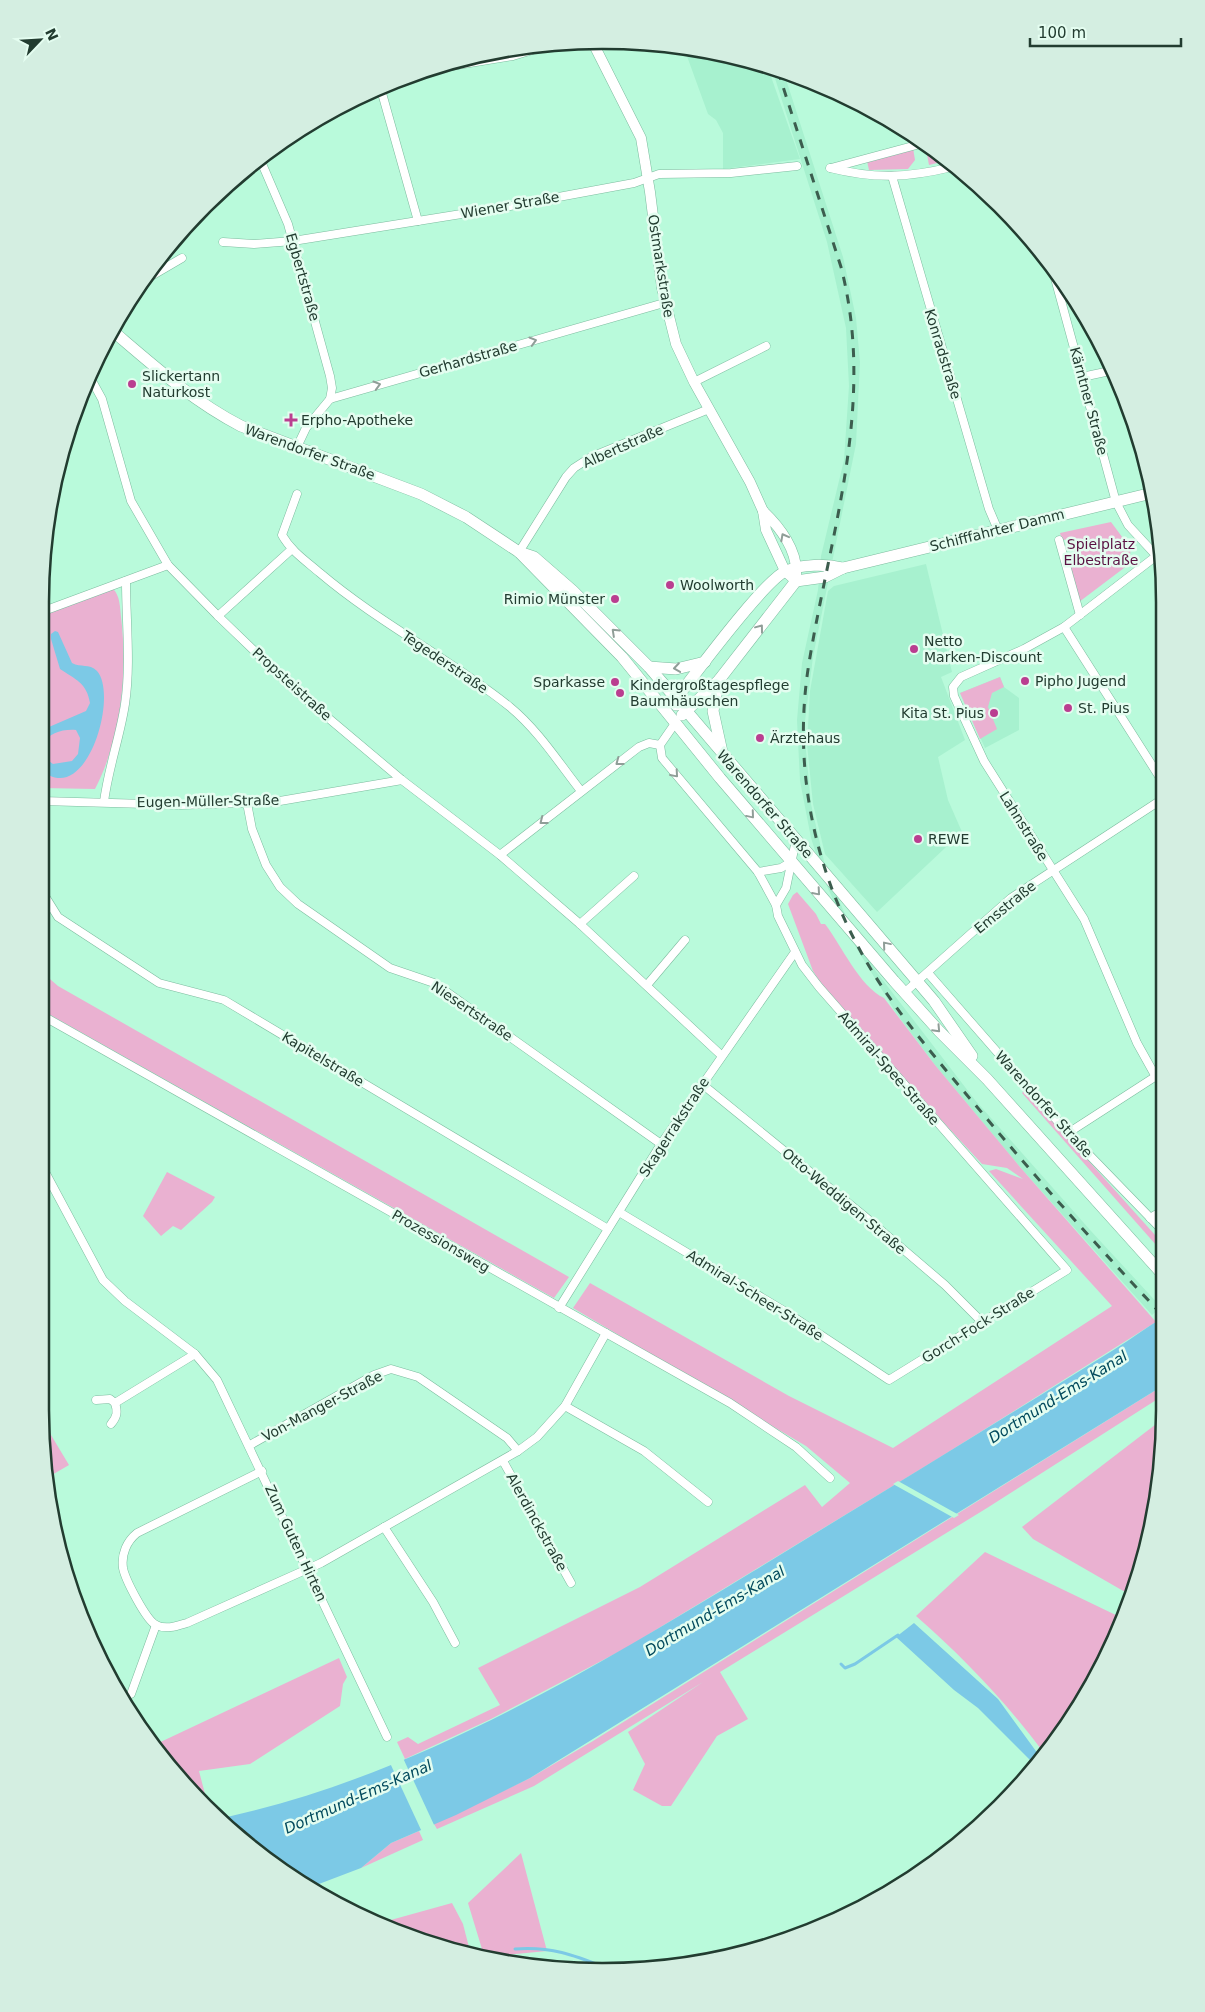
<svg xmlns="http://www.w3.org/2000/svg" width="1205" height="2012" font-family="'DejaVu Sans',sans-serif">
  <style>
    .built { fill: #a7f1cf }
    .green { fill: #eab1d1 }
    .water { fill: #7cc9e6 }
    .pier { fill: #b9fadb }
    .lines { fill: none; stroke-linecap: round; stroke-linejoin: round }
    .stream { stroke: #7cc9e6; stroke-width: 3 }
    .minor-casing { stroke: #7dbc9f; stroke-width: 9 }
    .tertiary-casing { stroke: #7dbc9f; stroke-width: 11 }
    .secondary-casing { stroke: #7dbc9f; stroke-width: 12 }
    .minor { stroke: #fff; stroke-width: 8 }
    .tertiary { stroke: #fff; stroke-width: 10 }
    .secondary { stroke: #fff; stroke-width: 11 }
    .rail { stroke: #3c5d4e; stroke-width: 3; stroke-dasharray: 9 9; stroke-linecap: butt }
    .oneway { stroke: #909e98 }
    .poi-dot { fill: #ba3e90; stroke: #e4fdf0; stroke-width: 2 }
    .labels { text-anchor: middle; stroke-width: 5; stroke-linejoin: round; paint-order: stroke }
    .street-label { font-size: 14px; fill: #223c30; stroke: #e4fdf0 }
    .poi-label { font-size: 14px; fill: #223c30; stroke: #e4fdf0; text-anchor: start }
    .park-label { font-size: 14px; fill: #5a1243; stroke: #e4fdf0 }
    .water-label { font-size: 15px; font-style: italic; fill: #01495c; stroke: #e4fdf0 }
    .rim { fill: none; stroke: #223c30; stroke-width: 2.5 }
  </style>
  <rect width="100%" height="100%" fill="#b9fadb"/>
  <g class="built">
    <path d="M 684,48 L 713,51 L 768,68 L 800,159 L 723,169 L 723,133 L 716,120 L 708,114 Z"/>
    <path d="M 772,69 L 784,73 L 843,257 L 856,318 L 860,362 L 856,444 L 813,657 L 804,729 L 811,804 L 824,861 L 843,910 L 875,970 L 975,1100 L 1091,1231 L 1161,1307 L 1152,1315 L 1020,1167 L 935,1065 L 896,1013 L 851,939 L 826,884 L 811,838 L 800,781 L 797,720 L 802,663 L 818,590 L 821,556 L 844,460 L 849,386 L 846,328 L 827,242 Z"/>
    <path d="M 926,564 L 952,672 L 941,677 L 965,740 L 938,757 L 948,800 L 962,832 L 877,912 L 825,854 L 813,804 L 807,744 L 810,691 L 828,591 L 834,586 Z"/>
    <path d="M 1000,677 L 1004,687 L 1019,698 L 1019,730 L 985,748 L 960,693 Z"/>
  </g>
  <g class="green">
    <path d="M 930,147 L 945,161 L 929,165 L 926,149 Z"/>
    <path d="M 913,148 L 915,160 L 908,169 L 869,170 L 867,161 Z"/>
    <path d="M 1111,522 L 1131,549 L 1128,565 L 1079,602 L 1070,567 L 1077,564 L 1071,539 L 1062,540 L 1060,533 Z"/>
    <path d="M 113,589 C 120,595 120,608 121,617 C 128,674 121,739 95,789 L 42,788 L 41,615 Z"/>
    <path d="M 1000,677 L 1004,687 L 992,693 L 988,707 L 997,729 L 980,739 L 960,693 Z"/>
    <path d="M 797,892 L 816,914 L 821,924 L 825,924 C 842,946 859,986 884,998 L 935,1065 L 1020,1167 L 1156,1322 L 934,1461 L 626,1648 L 491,1719 L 405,1759 L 397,1742 L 408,1737 L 418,1744 L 500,1705 L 478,1668 L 640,1587 L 805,1485 L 822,1507 L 850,1483 L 806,1446 L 573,1308 L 590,1283 L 789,1396 L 893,1448 L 1112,1306 L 989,1171 L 996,1169 L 1023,1179 L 1007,1168 L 982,1164 L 906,1082 L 824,988 L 813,971 L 788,904 L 793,895 Z"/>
    <path d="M 43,973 L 58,986 L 569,1277 L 554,1298 L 43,1011 Z"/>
    <path d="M 1025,1090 L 1164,1245 L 1164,1254 L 1022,1093 Z"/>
    <path d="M 167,1172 L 215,1197 L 212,1202 L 181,1230 L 173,1226 L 161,1236 L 143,1216 Z"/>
    <path d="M 1164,1385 L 1164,1395 L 987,1508 L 720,1672 L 748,1719 L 717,1736 L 671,1806 L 662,1806 L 633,1790 L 645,1764 L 628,1732 L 703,1682 L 534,1786 L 437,1829 L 434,1824 L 530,1778 L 593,1741 Z"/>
    <path d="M 1164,1418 L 1164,1447 L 1132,1596 L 1033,1539 L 1022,1527 Z"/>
    <path d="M 45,1425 L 69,1465 L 45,1479 Z"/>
    <path d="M 985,1552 L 1122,1618 L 1070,1722 L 1044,1753 C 1006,1702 964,1658 916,1616 Z"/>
    <path d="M 339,1658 L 347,1677 L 343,1684 L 340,1706 L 250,1764 L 199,1771 L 205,1794 L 200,1796 L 152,1746 Z"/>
    <path d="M 419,1831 L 423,1840 L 361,1868 L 391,1843 Z"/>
    <path d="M 521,1853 L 547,1951 L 505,1955 L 504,1962 L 485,1959 L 468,1903 Z"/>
    <path d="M 452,1903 L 463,1924 L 471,1955 L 422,1942 L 380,1923 Z"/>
  </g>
  <g class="water">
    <path d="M 55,631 L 58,632 L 72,663 C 81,668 89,663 97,671 C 119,696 86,807 43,771 L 42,756 L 53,764 L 72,761 L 78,754 L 80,738 L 76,730 C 62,729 49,733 42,745 L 42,730 L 86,711 L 90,703 C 87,683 75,679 60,669 L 51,639 L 51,634 Z"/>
    <path d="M 1164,1317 L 1164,1385 L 530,1778 L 456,1815 L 391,1843 L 361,1868 L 311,1887 L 260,1856 L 223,1818 C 414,1776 586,1673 752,1572 C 873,1498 994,1424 1115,1349 C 1131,1339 1147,1327 1164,1317 Z"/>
    <path d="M 914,1623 L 998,1699 L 1041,1758 L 1035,1765 L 978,1708 L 954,1690 L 896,1637 Z"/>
  </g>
  <g class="pier">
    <path d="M 898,1481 L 959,1515 L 954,1518 L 893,1484 Z"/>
    <path d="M 403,1758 L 435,1827 L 422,1832 L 390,1763 Z"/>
  </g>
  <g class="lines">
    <g class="stream">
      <path d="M 841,1664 L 845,1668 L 855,1664 L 898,1635"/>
      <path d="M 515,1949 C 555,1946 578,1957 614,1971"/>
    </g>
    <g class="minor-casing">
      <g id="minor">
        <path d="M 433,69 L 513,56 L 549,45"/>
        <path d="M 380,86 L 418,221"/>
        <path d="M 260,159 L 288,224 L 330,376 L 332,388 L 330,399"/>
        <path d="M 830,168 C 874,179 907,178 952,167"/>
        <path d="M 831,168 L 924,143"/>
        <path d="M 892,176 L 989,509 L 998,530"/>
        <path d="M 223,242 L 254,244 L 293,241 L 505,207 L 634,183 L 659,174 L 731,173 L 797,166"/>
        <path d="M 1053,271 L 1116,502 L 1128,525 L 1164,564"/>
        <path d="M 141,282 L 182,258"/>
        <path d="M 1082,377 L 1110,371"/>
        <path d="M 91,379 L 102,399 L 131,501 L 168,565 L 218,616 L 295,690 L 402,780 L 500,855 L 580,924 L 721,1055"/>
        <path d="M 694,382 L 766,346"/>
        <path d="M 297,447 L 306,428 L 330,399 L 664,303"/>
        <path d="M 297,494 L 282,535 C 291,551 306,561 320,573 C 379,623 449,658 510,707 C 538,730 559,763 581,791"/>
        <path d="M 1059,540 L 1080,615"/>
        <path d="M 519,552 L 566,477 L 574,468 L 591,457 L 709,409"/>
        <path d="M 1155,557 L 1064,627 L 1164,784"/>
        <path d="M 41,612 L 168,565"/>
        <path d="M 218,616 L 292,549"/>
        <path d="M 1064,627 L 1024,649 L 961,677 L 953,687 L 954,696 L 984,761 L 1084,919 L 1137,1043 L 1156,1077"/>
        <path d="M 42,801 L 181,805 L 274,802 L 402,780"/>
        <path d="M 104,802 C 108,769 120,737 125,704 C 131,664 126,622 126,581"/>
        <path d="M 247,803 L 252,829 L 266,865 L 280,887 L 298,904 L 390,968 L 434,983 L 661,1144"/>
        <path d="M 500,855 L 639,747 L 649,743 L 660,745"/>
        <path d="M 758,872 L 781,868 L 791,862"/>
        <path d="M 43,893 L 58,917 L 159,983 L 224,1000 L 608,1229"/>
        <path d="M 776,905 L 786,888 L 796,840"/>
        <path d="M 580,924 L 634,876"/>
        <path d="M 928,973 L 1068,1133 L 1164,1232"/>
        <path d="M 647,985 L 685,940"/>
        <path d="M 904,993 L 1011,898 L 1164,798"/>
        <path d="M 43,1016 L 730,1403 L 796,1447 L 830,1478"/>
        <path d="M 702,1084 L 863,1215 L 945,1285 L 982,1322"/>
        <path d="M 1068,1133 L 1164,1071"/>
        <path d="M 44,1170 L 103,1280 L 125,1301 L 195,1354 L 217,1380 L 387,1737"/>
        <path d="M 619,1212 L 786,1312 L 889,1380 L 1067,1270 L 819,987 L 802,965 L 778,916 L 776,905 L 758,872 L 662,758 L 660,745 L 676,722"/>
        <path d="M 1150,1218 L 1164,1210"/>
        <path d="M 559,1308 L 661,1144 L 795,952"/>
        <path d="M 96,1400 L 110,1399 L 115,1403 L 195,1354"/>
        <path d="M 565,1406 L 644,1451 L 708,1502"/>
        <path d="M 111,1424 C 117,1417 118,1412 115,1403"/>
        <path d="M 250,1445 L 374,1375 L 391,1369 L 418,1377 L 507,1438 L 518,1451"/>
        <path d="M 503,1461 L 571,1583"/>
        <path d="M 262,1471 L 137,1533 C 127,1541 121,1554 123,1568 C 125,1579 146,1620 156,1625 C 166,1630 177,1626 187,1623 L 321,1563 L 518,1451 L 537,1437 L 565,1406 L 606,1333"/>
        <path d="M 384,1527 L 433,1602 L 455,1643"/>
        <path d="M 131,1694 L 156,1625"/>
      </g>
    </g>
    <g class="tertiary-casing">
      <g id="tertiary">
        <path d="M 592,41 L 641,138 L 650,192 L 662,288 L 676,344 L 694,382 L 750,482 L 763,511 L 766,530 L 785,571 L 796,581"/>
        <path d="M 763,511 C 780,527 798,551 796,575"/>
      </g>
    </g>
    <g class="secondary-casing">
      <g id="secondary">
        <path d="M 114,332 C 155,367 193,401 241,426 L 421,494 L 466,517 L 519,552 L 622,657 L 720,778 L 894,981 L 939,1031 L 987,1079 L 1164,1276"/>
        <path d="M 519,552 L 534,557 L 573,591 L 649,667 L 934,1001 L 972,1056"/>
        <path d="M 649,667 L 676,669 L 705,662"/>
        <path d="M 719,680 L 713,711 L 722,752"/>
        <path d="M 676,705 L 676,699 L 685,687 C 702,665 766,579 786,571 C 802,564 826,564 843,568"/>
        <path d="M 682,715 L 719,680 L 796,581 L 825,577 L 843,568 L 1152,493"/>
      </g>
    </g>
    <use href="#minor" class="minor"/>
    <use href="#tertiary" class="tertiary"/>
    <use href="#secondary" class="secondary"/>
    <path class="rail" d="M 778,71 L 841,267 C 876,403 831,529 809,663 C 790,780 820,897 887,994 C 916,1036 950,1075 983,1114 C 1041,1184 1102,1251 1164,1317"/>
  </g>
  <defs><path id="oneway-chevron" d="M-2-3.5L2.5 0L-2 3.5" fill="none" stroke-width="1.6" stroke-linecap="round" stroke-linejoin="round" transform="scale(1.25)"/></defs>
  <g class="oneway">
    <use href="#oneway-chevron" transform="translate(533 341) rotate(-16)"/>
    <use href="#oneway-chevron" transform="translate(377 385) rotate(-16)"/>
    <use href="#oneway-chevron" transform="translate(784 537) rotate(-118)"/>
    <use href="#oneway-chevron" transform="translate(760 628) rotate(-53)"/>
    <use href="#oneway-chevron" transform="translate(615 632) rotate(-137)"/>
    <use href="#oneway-chevron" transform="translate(677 668) rotate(172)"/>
    <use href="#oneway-chevron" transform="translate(619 762) rotate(143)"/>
    <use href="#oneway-chevron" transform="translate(675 774) rotate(49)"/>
    <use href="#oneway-chevron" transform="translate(751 815) rotate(50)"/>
    <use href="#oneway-chevron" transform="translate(543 821) rotate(142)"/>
    <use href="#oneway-chevron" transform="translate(817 892) rotate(49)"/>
    <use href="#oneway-chevron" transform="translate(886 945) rotate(-130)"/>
    <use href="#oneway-chevron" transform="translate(937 1029) rotate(47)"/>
  </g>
  <g class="poi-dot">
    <circle cx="132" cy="384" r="5"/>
    <path d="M288.5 412.5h5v5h5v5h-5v5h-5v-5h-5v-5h5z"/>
    <circle cx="670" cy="585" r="5"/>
    <circle cx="615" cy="599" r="5"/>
    <circle cx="914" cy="649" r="5"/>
    <circle cx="1025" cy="681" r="5"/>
    <circle cx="615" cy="682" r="5"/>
    <circle cx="620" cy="693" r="5"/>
    <circle cx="1068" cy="708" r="5"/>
    <circle cx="994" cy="713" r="5"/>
    <circle cx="760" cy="738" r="5"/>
    <circle cx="918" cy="839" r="5"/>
  </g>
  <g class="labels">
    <g class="street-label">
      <text transform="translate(510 205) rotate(-10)" y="5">Wiener Straße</text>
      <text transform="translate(661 266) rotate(81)" y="5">Ostmarkstraße</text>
      <text transform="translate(303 277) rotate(74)" y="5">Egbertstraße</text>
      <text transform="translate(943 354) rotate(73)" y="5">Konradstraße</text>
      <text transform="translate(468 359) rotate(-16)" y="5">Gerhardstraße</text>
      <text transform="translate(1089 401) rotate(75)" y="5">Kärntner Straße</text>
      <text transform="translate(623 446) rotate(-24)" y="5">Albertstraße</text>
      <text transform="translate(310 452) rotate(20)" y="5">Warendorfer Straße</text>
      <text transform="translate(997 530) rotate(-14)" y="5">Schifffahrter Damm</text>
      <text transform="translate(445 662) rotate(34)" y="5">Tegederstraße</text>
      <text transform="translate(292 684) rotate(42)" y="5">Propsteistraße</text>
      <text transform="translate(208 801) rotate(-1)" y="5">Eugen-Müller-Straße</text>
      <text transform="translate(765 804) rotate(49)" y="5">Warendorfer Straße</text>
      <text transform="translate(1024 826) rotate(58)" y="5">Lahnstraße</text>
      <text transform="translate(1005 907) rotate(-39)" y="5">Emsstraße</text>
      <text transform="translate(472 1011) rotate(34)" y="5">Niesertstraße</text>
      <text transform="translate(323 1059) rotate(31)" y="5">Kapitelstraße</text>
      <text transform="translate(889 1068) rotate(49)" y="5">Admiral-Spee-Straße</text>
      <text transform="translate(1044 1104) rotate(48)" y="5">Warendorfer Straße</text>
      <text transform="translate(674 1127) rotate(-57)" y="5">Skagerrakstraße</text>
      <text transform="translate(844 1201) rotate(40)" y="5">Otto-Weddigen-Straße</text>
      <text transform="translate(441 1241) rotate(30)" y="5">Prozessionsweg</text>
      <text transform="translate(755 1295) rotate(32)" y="5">Admiral-Scheer-Straße</text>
      <text transform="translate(978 1325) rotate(-32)" y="5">Gorch-Fock-Straße</text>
      <text transform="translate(322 1406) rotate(-28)" y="5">Von-Manger-Straße</text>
      <text transform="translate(537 1522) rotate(61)" y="5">Alerdinckstraße</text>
      <text transform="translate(296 1543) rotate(65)" y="5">Zum Guten Hirten</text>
    </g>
    <g class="poi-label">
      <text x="142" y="381">Slickertann<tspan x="142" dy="16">Naturkost</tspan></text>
      <text x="301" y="425">Erpho-Apotheke</text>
      <text x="680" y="590">Woolworth</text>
      <text x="605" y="604" text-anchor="end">Rimio Münster</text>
      <text x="924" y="646">Netto<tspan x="924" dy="16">Marken-Discount</tspan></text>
      <text x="1035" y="686">Pipho Jugend</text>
      <text x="605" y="687" text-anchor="end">Sparkasse</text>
      <text x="630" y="690">Kindergroßtagespflege<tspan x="630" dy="16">Baumhäuschen</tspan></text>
      <text x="1078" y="713">St. Pius</text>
      <text x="984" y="718" text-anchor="end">Kita St. Pius</text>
      <text x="770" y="743">Ärztehaus</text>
      <text x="928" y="844">REWE</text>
    </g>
    <g class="park-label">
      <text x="1101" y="549">Spielplatz<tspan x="1101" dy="16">Elbestraße</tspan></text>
    </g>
    <g class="water-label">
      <text transform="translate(1058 1397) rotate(-32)" y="5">Dortmund-Ems-Kanal</text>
      <text transform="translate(715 1611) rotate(-31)" y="5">Dortmund-Ems-Kanal</text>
      <text transform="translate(358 1797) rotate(-24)" y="5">Dortmund-Ems-Kanal</text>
    </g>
  </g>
  <path d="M0 0H1205V2012H0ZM602 49H603A553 553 0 0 1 1156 602V1410A553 553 0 0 1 603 1963H602A553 553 0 0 1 49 1410V602A553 553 0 0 1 602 49Z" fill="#d4eee1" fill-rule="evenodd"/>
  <path class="rim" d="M602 49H603A553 553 0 0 1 1156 602V1410A553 553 0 0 1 603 1963H602A553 553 0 0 1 49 1410V602A553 553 0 0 1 602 49Z"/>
  <g transform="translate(40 40) rotate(65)" stroke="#e4fdf0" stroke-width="4" paint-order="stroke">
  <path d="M0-4L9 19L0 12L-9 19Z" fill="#223c30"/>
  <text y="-8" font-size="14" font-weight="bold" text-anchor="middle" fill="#223c30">N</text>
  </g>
  <path d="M1030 38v8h151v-8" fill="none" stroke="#223c30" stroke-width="2.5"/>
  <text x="1038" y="38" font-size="15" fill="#223c30" stroke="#e4fdf0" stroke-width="4" paint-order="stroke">100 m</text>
</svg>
